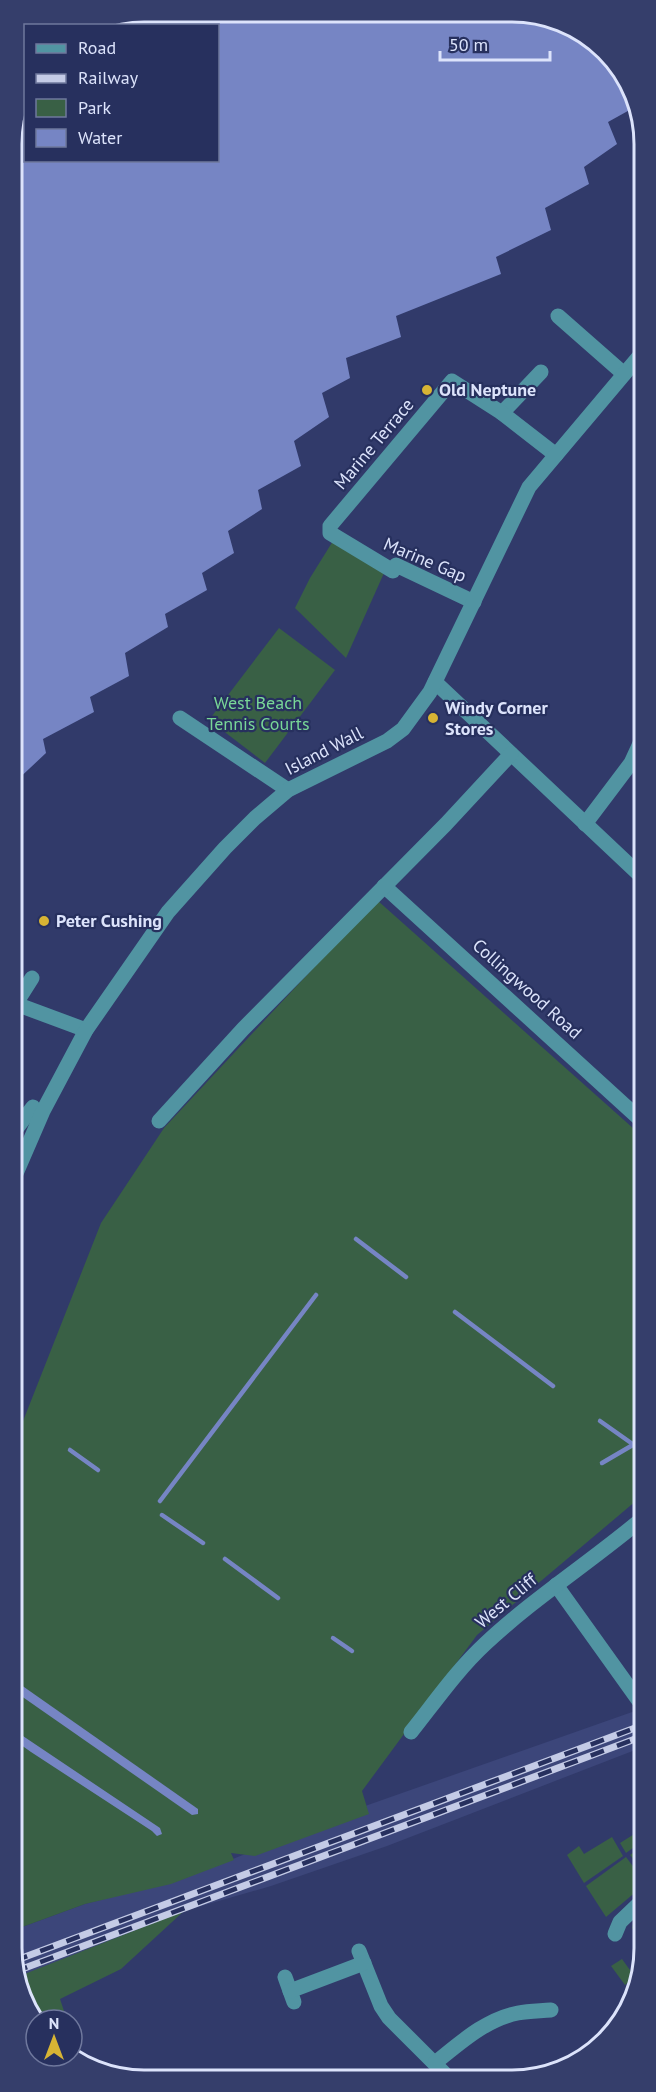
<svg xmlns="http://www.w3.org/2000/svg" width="656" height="2092" font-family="'PT Sans',sans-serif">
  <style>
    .built { fill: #3c467a }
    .green { fill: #396045 }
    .water { fill: #7685c4 }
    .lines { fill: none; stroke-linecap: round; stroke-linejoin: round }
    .stream { stroke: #7685c4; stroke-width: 4.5 }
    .minor { stroke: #5194a2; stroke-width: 15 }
    .rail-casing { stroke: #c4cbe6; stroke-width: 7 }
    .rail { stroke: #27305e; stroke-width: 4.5; stroke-dasharray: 14; stroke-linecap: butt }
    .poi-dot { fill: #d7b434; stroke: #27305e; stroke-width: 2 }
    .labels { text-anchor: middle; stroke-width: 4.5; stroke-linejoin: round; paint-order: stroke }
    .poi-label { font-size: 18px; font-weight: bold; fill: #dce3fb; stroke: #27305e; text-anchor: start }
    .street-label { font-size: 18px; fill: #dce3fb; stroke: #27305e }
    .park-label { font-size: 18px; fill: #79d797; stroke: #27305e }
    .rim { fill: none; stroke: #dce3fb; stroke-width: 3 }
  </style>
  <rect width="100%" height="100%" fill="#313a6a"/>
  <path class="built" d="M 643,1701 L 643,1747 L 387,1846 L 271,1886 L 184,1911 L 18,1979 L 14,1973 L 14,1930 L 85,1904 L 185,1878 L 368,1805 L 635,1711 L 638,1703 Z"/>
  <g class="green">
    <path d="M 333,541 L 384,573 L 346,658 L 295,608 L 310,578 Z"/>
    <path d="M 279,628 L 335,670 L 265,763 L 209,720 Z"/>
    <path d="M 377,900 L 643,1137 L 643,1495 L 477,1635 L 362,1791 L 369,1814 L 255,1856 L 231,1853 L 234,1860 L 171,1884 L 85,1904 L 14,1930 L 14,1444 L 101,1223 L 164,1128 Z"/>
    <path d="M 644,1828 L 644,1840 L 626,1853 L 620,1843 Z"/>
    <path d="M 612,1837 L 623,1856 L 584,1883 L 567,1855 L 579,1846 L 584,1854 Z"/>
    <path d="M 644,1845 L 644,1873 L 630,1855 Z"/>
    <path d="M 626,1857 L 644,1881 L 644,1885 L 606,1917 L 586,1886 Z"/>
    <path d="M 184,1911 L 121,1969 L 60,1999 L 67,2020 L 40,2020 L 17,1977 Z"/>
    <path d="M 644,1912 L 644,1942 L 632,1928 L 634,1920 Z"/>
    <path d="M 622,1959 L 635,1977 L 625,1985 L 611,1966 Z"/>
  </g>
  <g class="water">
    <path d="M 145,12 L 538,15 L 605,51 L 635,107 L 608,122 L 617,144 L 584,167 L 589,184 L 545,208 L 551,230 L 496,257 L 501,274 L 396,316 L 401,337 L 346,358 L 350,378 L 322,393 L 329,417 L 294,441 L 301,466 L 258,490 L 262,509 L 228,531 L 234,553 L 202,573 L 207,590 L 165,614 L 168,627 L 125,653 L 129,676 L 90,697 L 94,712 L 43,739 L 46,753 L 13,784 L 12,136 L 25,86 L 26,160 L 218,160 L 218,26 L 89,25 L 94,22 Z"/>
    <path d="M 14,1680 L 198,1809 L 198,1814 L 192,1815 L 14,1691 Z"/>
    <path d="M 14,1730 L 160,1828 L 162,1834 L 157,1836 L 152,1831 L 31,1752 L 14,1740 Z"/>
  </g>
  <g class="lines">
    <g class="stream">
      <path d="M 356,1239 L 406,1277"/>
      <path d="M 455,1312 L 553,1386"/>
      <path d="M 600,1421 L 634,1445"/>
      <path d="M 70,1450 L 98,1470"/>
      <path d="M 602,1463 L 643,1439"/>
      <path d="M 160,1501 L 316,1295"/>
      <path d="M 162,1515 L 203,1543"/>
      <path d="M 225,1559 L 278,1598"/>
      <path d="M 333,1638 L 352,1651"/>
    </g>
    <g class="minor">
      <path d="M 558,316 L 624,374"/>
      <path d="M 502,413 L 541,372"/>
      <path d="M 474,602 L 396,565 L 393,571 L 330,533 L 330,526 L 452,381 L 502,413 L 556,455"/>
      <path d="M 435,682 L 642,877"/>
      <path d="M 180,718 L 288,790"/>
      <path d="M 585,824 L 631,763 L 642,739"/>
      <path d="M 384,886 L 643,1122"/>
      <path d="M 16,1004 L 86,1030"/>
      <path d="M 13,1008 L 32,978"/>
      <path d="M 159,1121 L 243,1029 L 446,824 L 511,754"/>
      <path d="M 13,1133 L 33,1107"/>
      <path d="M 14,1178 L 43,1111 L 86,1030 L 168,912 L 225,848 L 255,818 L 288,790 L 387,741 L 403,729 L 430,692 L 529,487 L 642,353"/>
      <path d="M 556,1585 L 639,1701 L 643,1699"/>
      <path d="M 411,1732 C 435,1702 457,1670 485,1644 C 534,1598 592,1561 643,1518"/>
      <path d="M 615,1934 L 620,1922 L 644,1899"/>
      <path d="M 359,1951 L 381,2006 L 389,2018 L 448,2077"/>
      <path d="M 285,1977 L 294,2002"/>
      <path d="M 290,1991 L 364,1963"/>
      <path d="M 435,2063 C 460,2043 486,2019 518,2013 C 529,2011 540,2011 551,2010"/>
    </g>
    <g class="rail-casing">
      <g id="rail">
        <path d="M 14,1961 L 643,1725"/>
        <path d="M 14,1972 L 643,1736"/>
      </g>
    </g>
    <use href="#rail" class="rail"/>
  </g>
  <g class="poi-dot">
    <circle cx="427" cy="390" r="6"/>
    <circle cx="433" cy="718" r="6"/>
    <circle cx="44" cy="921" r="6"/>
  </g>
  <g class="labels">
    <g class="poi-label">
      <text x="439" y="396">Old Neptune</text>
      <text x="445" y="714">Windy Corner<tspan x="445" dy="21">Stores</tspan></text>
      <text x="56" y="927">Peter Cushing</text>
    </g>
    <g class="street-label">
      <text transform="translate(374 444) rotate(-50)" y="6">Marine Terrace</text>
      <text transform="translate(425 560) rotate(23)" y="6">Marine Gap</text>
      <text transform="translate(324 751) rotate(-27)" y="6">Island Wall</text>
      <text transform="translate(527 989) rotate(42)" y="6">Collingwood Road</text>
      <text transform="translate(506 1601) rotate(-40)" y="6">West Cliff</text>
    </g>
    <g class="park-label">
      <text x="258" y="709">West Beach<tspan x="258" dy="21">Tennis Courts</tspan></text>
    </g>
  </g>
  <path d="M0 0H656V2092H0ZM144 22H512A122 122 0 0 1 634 144V1948A122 122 0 0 1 512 2070H144A122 122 0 0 1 22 1948V144A122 122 0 0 1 144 22Z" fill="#353e6b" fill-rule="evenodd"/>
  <path class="rim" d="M144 22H512A122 122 0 0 1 634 144V1948A122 122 0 0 1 512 2070H144A122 122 0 0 1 22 1948V144A122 122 0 0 1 144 22Z"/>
  <rect x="24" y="24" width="195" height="138" fill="#27305e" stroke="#6f789d" stroke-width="1.5"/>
  <rect x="36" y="44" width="30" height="9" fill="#5194a2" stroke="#6f789d" stroke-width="1.5"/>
  <text x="78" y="54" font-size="18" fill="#dce3fb">Road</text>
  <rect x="36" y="74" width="30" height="9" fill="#c4cbe6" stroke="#6f789d" stroke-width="1.5"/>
  <text x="78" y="84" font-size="18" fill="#dce3fb">Railway</text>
  <rect x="36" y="99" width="30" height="18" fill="#396045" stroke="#6f789d" stroke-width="1.5"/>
  <text x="78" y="114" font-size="18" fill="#dce3fb">Park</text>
  <rect x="36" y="129" width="30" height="18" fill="#7685c4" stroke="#6f789d" stroke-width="1.5"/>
  <text x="78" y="144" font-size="18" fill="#dce3fb">Water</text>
  <g transform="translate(54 2038)"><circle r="28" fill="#27305e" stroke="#6f789d" stroke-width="1.5"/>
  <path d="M0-4.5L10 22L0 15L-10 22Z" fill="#d7b434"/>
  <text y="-9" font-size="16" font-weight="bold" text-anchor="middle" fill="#dce3fb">N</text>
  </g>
  <path d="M440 51v9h110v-9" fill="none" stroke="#dce3fb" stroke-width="3"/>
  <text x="449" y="51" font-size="18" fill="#dce3fb" stroke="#27305e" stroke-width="4.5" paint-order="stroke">50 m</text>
</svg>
